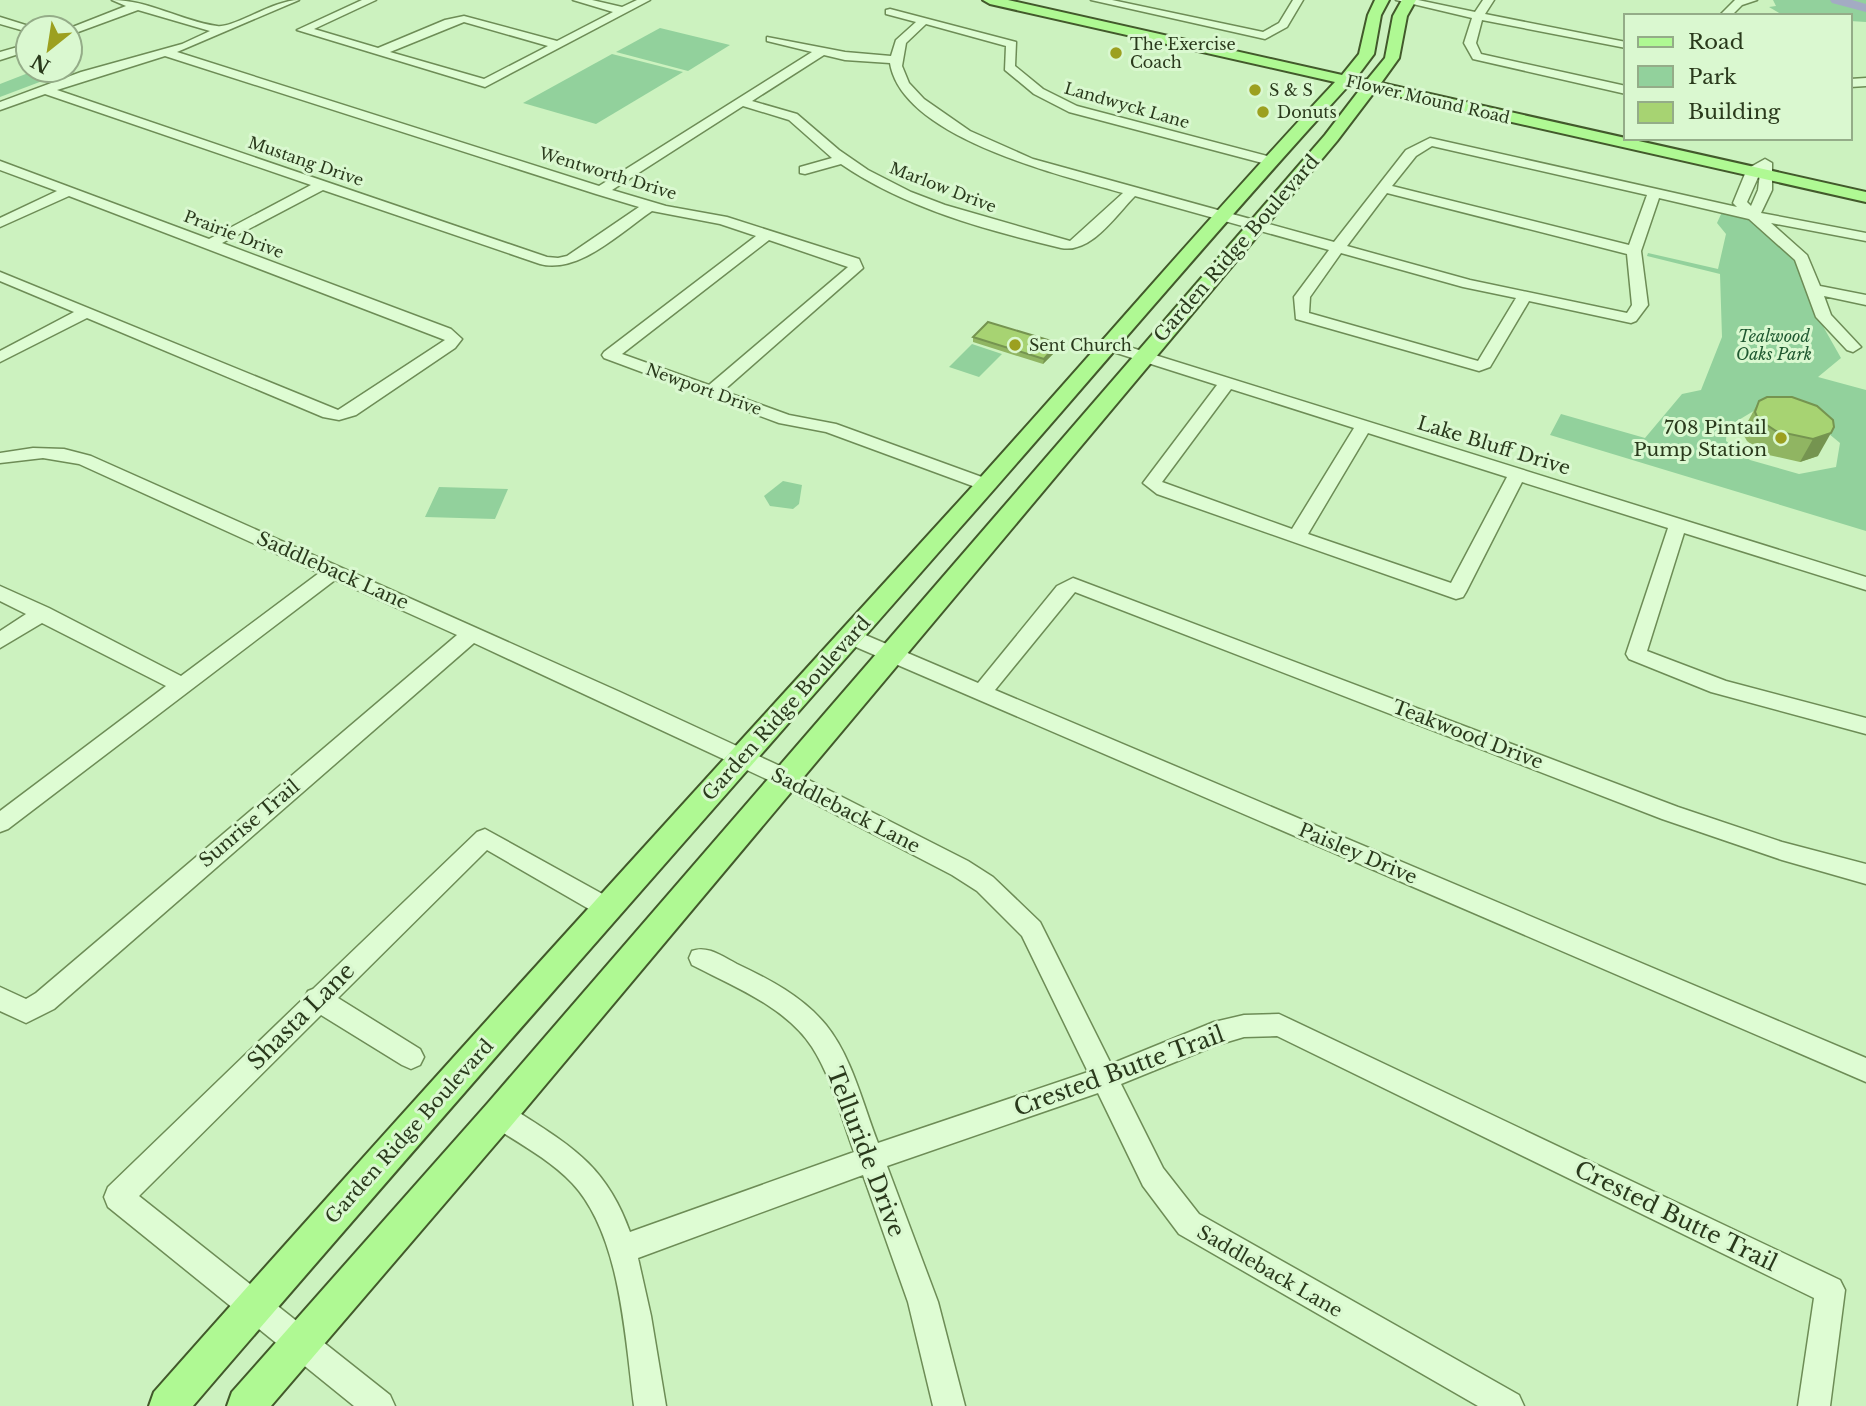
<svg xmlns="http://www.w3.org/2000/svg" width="1866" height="1406" font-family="'Libre Baskerville',serif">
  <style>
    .green { fill: #92d19c; fill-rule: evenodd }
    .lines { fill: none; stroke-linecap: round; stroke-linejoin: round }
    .river { fill: #a3abc3; fill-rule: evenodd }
    .minor-casing { stroke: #6d8c56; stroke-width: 3 }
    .major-casing { stroke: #42592b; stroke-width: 4 }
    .minor { fill: #defcd3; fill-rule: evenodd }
    .major { fill: #aff993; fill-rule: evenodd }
    .wall { fill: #90b562 }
    .shaded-wall { fill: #759450 }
    .building { fill: #a7d372; stroke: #759450; stroke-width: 2 }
    .poi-dot { fill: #9ca020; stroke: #daf8d0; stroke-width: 2.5 }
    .labels { text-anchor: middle; stroke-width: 6; stroke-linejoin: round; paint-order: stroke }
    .far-poi-label { font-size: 16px; fill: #2a3a1c; stroke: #daf8d0; text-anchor: start }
    .far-street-label { font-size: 16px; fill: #2a3a1c; stroke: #daf8d0 }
    .far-park-label { font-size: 16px; font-style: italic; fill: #205931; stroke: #daf8d0 }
    .street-label { font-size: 19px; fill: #2a3a1c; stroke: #daf8d0 }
    .poi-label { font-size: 19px; fill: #2a3a1c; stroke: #daf8d0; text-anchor: end }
    .near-street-label { font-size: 23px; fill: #2a3a1c; stroke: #daf8d0 }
  </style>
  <rect width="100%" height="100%" fill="#ccf2bf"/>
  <g class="green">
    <path d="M 1773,0 L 1866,0 L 1866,22 L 1850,21 L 1850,16 L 1784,16 L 1769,7 L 1776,6 Z"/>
    <path d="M 660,28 L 730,45 L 688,71 L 616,52 Z"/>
    <path d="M 612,54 L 683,72 L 596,124 L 523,103 Z"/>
    <path d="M 70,68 L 74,69 L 0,97 L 0,84 L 36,70 L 70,70 Z"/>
    <path d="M 1722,212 L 1750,220 L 1795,258 L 1804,274 L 1824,328 L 1841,358 L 1818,377 L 1866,390 L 1866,531 L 1550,435 L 1561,414 L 1645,438 L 1682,394 L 1701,390 L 1722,337 L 1720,274 L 1647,256 L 1648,253 L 1718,269 L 1726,234 L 1717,223 ZM 1762,406 L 1811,419 L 1840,443 L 1836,467 L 1799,474 L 1750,460 L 1726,441 L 1727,427 Z"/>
    <path d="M 972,344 L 1002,354 L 979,377 L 949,367 Z"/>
    <path d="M 783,481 L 802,485 L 799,504 L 793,509 L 770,506 L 764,496 Z"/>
    <path d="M 439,487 L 508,489 L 495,519 L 425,517 Z"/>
  </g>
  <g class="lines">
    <path class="river" d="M 1830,0 L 1852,0 L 1866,4 L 1866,12 L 1832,3 Z"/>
    <g class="minor-casing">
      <g id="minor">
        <path d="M 112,0 C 149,0 181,21 217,26 C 233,29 273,0 299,0 L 177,52 L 599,186 L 812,52 L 767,41 L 767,37 L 845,52 L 891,56 L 896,40 L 916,22 L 886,14 L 886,10 L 890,9 L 1016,42 L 1015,66 L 1043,89 L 1077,106 L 1275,158 L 1277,161 L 1270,165 L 1069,112 L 1034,94 L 1005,70 L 1006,46 L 926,24 L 906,43 L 902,66 L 909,83 L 924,99 L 970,131 L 1033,159 L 1334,242 L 1406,150 L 1430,138 L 1737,207 L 1733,203 L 1747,169 L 1765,159 L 1772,163 L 1772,190 L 1761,213 L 1866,233 L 1866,241 L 1771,223 L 1807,255 L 1820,286 L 1866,295 L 1866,305 L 1824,296 L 1831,315 L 1861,347 L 1853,352 L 1847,350 L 1816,317 L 1795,260 L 1749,219 L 1659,198 L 1641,251 L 1648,305 L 1636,321 L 1631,323 L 1529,301 L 1490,367 L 1479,371 L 1296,319 L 1294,297 L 1329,250 L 1135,196 C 1116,215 1091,254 1061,248 C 986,230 905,208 841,164 L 805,174 L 800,173 L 800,167 L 832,158 L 789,120 L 743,106 L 612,190 L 666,206 L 727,217 L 859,259 L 863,268 L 723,391 L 789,415 L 836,424 L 990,480 L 993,484 L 990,488 L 978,488 L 826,432 L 779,423 L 604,358 L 602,355 L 604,352 L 756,236 L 720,224 L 652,211 C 621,232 579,274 540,264 L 323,190 L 222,243 L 451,329 L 462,339 L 455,348 L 356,415 L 339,420 L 323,417 L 87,318 L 0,362 L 0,351 L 74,312 L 0,281 L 0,272 L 338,410 L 445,340 L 69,196 L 0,227 L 0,218 L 57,191 L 0,170 L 0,161 L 209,239 L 311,185 L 45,94 L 0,110 L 0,102 L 81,72 L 182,44 L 210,31 L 138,10 L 70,35 L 70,28 L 126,6 ZM 824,55 L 845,60 L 890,63 C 902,138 1061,175 1123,193 L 1070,241 L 945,205 L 911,192 L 868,170 L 839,150 L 797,114 L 752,101 ZM 165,56 L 596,194 L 639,207 L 567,256 L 558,258 L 547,257 L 57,90 ZM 1432,146 L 1647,195 L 1629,245 L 1392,186 L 1416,156 ZM 1760,173 L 1758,190 L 1751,206 L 1747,202 ZM 1387,193 L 1627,254 L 1632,305 L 1627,313 L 1470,280 L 1347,246 ZM 769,240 L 848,267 L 709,385 L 622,354 ZM 1341,253 L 1463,287 L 1516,298 L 1478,361 L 1309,313 L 1310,297 Z"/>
        <path d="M 362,0 L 376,0 L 314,29 L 378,48 L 445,20 L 464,16 L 557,41 L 613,12 L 573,0 L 592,0 L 622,7 L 637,0 L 650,0 L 485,87 L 297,30 ZM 464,22 L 548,46 L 484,79 L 390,52 Z"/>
        <path d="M 1091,0 L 1112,0 L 1263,32 L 1279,23 L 1293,0 L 1303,0 L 1287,27 L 1265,39 Z"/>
        <path d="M 1396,0 L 1418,0 L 1475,12 L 1483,0 L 1494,0 L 1485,14 L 1626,42 L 1626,48 L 1482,20 L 1476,43 L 1481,54 L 1626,86 L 1626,94 L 1473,59 L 1464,43 L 1472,18 Z"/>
        <path d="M 1735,0 L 1757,0 L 1742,5 L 1731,16 L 1719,16 Z"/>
        <path d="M 0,17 L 32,27 L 33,28 L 28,28 L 28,32 L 0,24 Z"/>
        <path d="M 28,44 L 28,51 L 0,60 L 0,52 Z"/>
        <path d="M 1866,78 L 1866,86 L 1850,87 L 1850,79 Z"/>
        <path d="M 1110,341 L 1866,577 L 1866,590 L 1684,533 L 1647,651 L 1726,681 L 1866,718 L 1866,734 L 1711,692 L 1629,659 L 1626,654 L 1668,528 L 1522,482 L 1466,592 L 1463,597 L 1456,599 L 1157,494 L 1143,483 L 1217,385 L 1104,349 L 1102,346 L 1104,343 ZM 1231,389 L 1354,428 L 1292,529 L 1162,482 ZM 1368,433 L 1507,477 L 1451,583 L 1308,534 Z"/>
        <path d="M 33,448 L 64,449 L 91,456 L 620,692 L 793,772 L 968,861 L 993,877 L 1040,922 L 1111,1064 L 1214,1022 L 1244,1015 L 1279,1014 L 1840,1280 L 1845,1290 L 1830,1406 L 1798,1406 L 1814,1298 L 1277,1036 L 1244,1037 L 1217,1045 L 1121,1084 L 1163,1168 L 1199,1214 L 1519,1395 L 1524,1406 L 1478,1406 L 1179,1234 L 1143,1186 L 1098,1093 L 887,1166 L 938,1302 L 965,1406 L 933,1406 L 908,1302 L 863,1175 L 638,1258 L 651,1316 L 666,1406 L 634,1406 C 625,1338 621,1235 572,1183 C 549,1159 517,1142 489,1124 L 486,1115 L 489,1106 L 499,1102 L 509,1106 C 567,1144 605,1162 630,1232 L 854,1152 C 841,1117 832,1078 812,1047 C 786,1007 733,986 692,965 L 689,958 L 692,951 C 708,945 723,957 737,964 C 769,979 803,997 826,1025 C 852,1057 863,1105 878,1143 L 1088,1072 L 1022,936 L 977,891 L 952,875 L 777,784 L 474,643 L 54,1009 L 26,1023 L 0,1011 L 0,987 L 26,999 L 36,993 L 457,635 L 335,580 L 8,829 L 0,832 L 0,811 L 166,686 L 42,623 L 0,648 L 0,631 L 26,614 L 0,601 L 0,586 L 49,608 L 181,676 L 319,573 L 79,464 L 43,458 L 0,463 L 0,453 Z"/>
        <path d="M 1073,578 L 1678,807 L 1782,842 L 1866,864 L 1866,884 L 1782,860 L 1662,819 L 1075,592 L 995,690 L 1866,1058 L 1866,1082 L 842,641 L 839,636 L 842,631 L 856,631 L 978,683 L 1057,586 Z"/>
        <path d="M 485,829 L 617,902 L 621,909 L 617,916 L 609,919 L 601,916 L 487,850 L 338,998 L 420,1049 L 424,1057 L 420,1065 L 411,1069 L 402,1065 L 321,1015 L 139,1196 L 390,1395 L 395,1406 L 354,1406 L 108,1207 L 104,1197 L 108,1187 L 305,997 L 308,991 L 313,989 L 477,832 Z"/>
      </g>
    </g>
    <g class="major-casing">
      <path id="major" d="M 983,0 L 1008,0 L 1342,75 L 1359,54 L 1368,15 L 1375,0 L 1389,0 L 1381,15 L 1374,54 L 1356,78 L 1367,80 L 1385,58 L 1393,16 L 1402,0 L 1416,0 L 1407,16 L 1399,58 L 1381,83 L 1866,192 L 1866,202 L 1375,91 L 1337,141 L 511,1126 L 271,1406 L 227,1406 L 232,1392 L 487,1104 L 1325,135 L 1361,88 L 1349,85 C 1216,230 1089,382 959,529 C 703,821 446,1111 193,1406 L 149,1406 L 154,1392 C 426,1085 703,782 980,478 C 1099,346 1214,211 1335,82 L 990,4 Z"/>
    </g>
    <use href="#minor" class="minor"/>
    <use href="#major" class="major"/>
  </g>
  <g class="wall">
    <path d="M 973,337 L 1058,343 L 1058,349 L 1043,364 L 973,342 Z"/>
    <path d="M 1759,401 L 1817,406 L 1818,456 L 1800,462 L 1764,454 L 1747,441 L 1743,434 L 1747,423 Z"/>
  </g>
  <g class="shaded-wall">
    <path d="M 1058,343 L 1058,349 L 1043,364 L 1044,359 Z"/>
    <path d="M 1831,433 L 1818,456 L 1800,462 L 1813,439 Z"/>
  </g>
  <g class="building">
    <path d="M 988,322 L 1058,343 L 1044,359 L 973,337 Z"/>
    <path d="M 1767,397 L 1792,397 L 1817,406 L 1833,420 L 1834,427 L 1831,433 L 1813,439 L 1776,431 L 1758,419 L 1755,412 L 1759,401 Z"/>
  </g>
  <g class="poi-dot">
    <circle cx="1116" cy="53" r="7"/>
    <circle cx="1255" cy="90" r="7"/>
    <circle cx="1263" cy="112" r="7"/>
    <circle cx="1015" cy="345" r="7"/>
    <circle cx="1781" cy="438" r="7"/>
  </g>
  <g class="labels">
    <g class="far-poi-label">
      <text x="1130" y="50">The Exercise<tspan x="1130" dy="18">Coach</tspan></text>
      <text x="1269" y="96">S &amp; S</text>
      <text x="1277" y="118">Donuts</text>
      <text x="1029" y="351">Sent Church</text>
    </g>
    <g class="far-street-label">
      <text transform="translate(1428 99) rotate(13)" y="6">Flower Mound Road</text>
      <text transform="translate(1127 105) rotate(16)" y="6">Landwyck Lane</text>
      <text transform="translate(306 161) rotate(19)" y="6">Mustang Drive</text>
      <text transform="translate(608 173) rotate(17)" y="6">Wentworth Drive</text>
      <text transform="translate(943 187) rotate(21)" y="6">Marlow Drive</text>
      <text transform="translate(234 234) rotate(21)" y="6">Prairie Drive</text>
      <text transform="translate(704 389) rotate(20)" y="6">Newport Drive</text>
    </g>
    <g class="far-park-label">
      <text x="1774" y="342">Tealwood<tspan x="1774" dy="18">Oaks Park</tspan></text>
    </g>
    <g class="street-label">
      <text transform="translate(1236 248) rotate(-49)" y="7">Garden Ridge Boulevard</text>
      <text transform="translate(1494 445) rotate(17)" y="7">Lake Bluff Drive</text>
      <text transform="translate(333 570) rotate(24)" y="7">Saddleback Lane</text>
      <text transform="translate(786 708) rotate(-48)" y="7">Garden Ridge Boulevard</text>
      <text transform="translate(1468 734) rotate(21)" y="7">Teakwood Drive</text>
      <text transform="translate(846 810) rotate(27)" y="7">Saddleback Lane</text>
      <text transform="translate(249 823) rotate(-40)" y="7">Sunrise Trail</text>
      <text transform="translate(1358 853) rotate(23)" y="7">Paisley Drive</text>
      <text transform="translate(409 1131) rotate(-48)" y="7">Garden Ridge Boulevard</text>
      <text transform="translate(1270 1271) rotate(30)" y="7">Saddleback Lane</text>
    </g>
    <g class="poi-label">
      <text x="1767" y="434">708 Pintail<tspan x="1767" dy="22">Pump Station</tspan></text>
    </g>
    <g class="near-street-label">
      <text transform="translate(301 1016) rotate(-45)" y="8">Shasta Lane</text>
      <text transform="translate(1119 1071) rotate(-20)" y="8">Crested Butte Trail</text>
      <text transform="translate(866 1152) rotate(69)" y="8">Telluride Drive</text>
      <text transform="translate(1676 1216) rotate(26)" y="8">Crested Butte Trail</text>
    </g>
  </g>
  <rect x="1624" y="14" width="228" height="126" fill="#daf8d0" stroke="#94ac88" stroke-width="2"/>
  <rect x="1638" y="37" width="35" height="10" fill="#aff993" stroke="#94ac88" stroke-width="2"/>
  <text x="1688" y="49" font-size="21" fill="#2a3a1c">Road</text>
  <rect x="1638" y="66" width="35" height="21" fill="#92d19c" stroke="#94ac88" stroke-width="2"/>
  <text x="1688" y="84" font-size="21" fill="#2a3a1c">Park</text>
  <rect x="1638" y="102" width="35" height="21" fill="#a7d372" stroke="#94ac88" stroke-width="2"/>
  <text x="1688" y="119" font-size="21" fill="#2a3a1c">Building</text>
  <g transform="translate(49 49) rotate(210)"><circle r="33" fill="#daf8d0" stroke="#94ac88" stroke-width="2"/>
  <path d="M0-5L12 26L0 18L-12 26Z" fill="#9ca020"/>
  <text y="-10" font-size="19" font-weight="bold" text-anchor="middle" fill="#2a3a1c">N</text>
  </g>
</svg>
